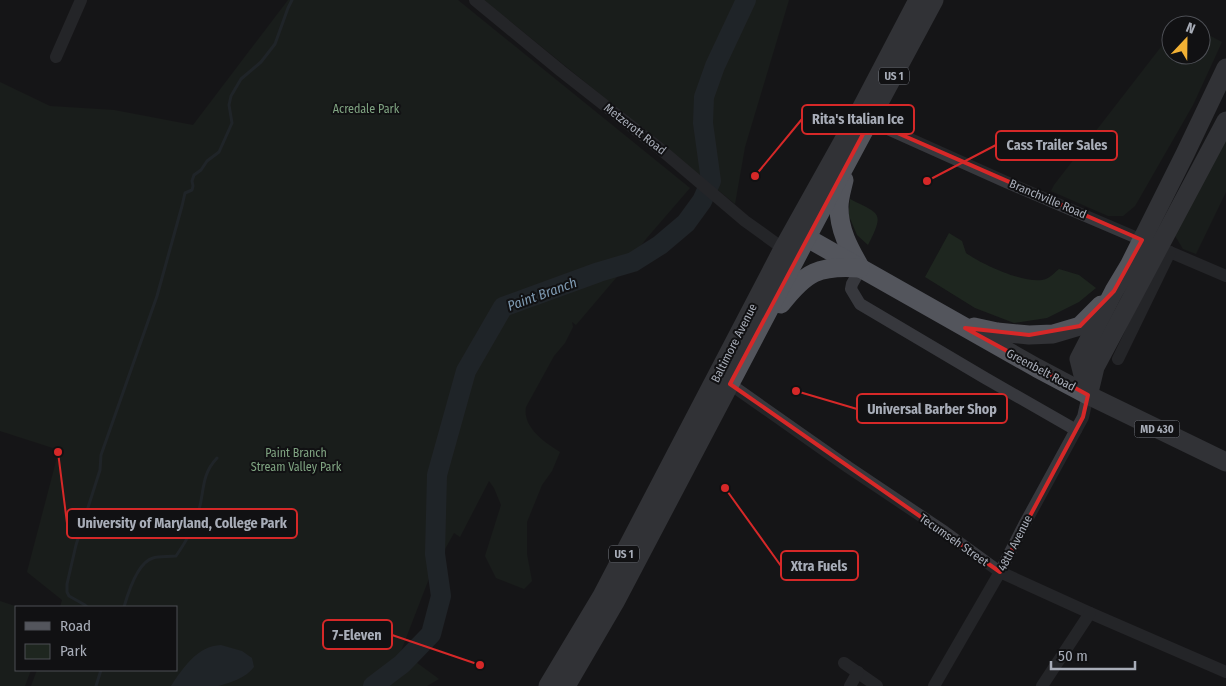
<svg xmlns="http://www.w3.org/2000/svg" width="1226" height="686" font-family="'Fira Sans Condensed',sans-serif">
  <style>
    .green { fill: #1e261f }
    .water { fill: #2c353c }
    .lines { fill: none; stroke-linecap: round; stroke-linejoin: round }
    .stream { stroke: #2c353c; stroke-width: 3 }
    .river { stroke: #2c353c; stroke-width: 20 }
    .street { stroke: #37383d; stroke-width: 12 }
    .primary { stroke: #53555c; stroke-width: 19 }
    .marked { fill: none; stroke: #d62828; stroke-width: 4; stroke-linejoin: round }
    .labels { text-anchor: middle; stroke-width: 4; stroke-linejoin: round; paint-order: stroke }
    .shield { fill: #111113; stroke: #7b7e86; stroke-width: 1 }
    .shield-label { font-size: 11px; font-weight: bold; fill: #a8adb8 }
    .park-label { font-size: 12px; fill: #7fa381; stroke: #111113 }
    .street-label { font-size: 12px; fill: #a8adb8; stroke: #111113 }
    .water-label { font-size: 14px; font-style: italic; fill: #7f9bb3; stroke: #111113 }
    .leader { fill: none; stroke: #d62828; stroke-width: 2 }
    .callout-dot { fill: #d62828; stroke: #111113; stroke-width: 2 }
    .callout { fill: #111113; stroke: #d62828; stroke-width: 2 }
    .callout-label { font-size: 14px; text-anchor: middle; font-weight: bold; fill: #a8adb8 }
  </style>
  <rect width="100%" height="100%" fill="#161618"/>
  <g class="green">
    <path d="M 288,0 L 458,0 L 690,188 L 646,239 L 627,265 L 576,325 L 572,322 L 573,327 L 565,343 L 554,356 L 526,407 C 522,427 545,443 560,452 L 552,471 L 542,485 L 527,522 L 527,554 L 532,581 L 524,589 L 496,578 L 485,556 L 501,505 L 494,488 L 489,481 L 460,537 L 454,533 L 430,576 L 401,651 L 439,679 L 427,686 L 31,686 L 37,670 L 176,670 L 176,607 L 60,607 L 62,600 L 27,572 L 59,450 L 0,431 L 0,82 L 50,106 L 114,110 L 193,125 Z"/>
    <path d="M 484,0 L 789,0 L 745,147 L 735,204 Z"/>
    <path d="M 1201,31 L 1222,42 L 1193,105 L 1135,206 L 1123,216 L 1108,216 L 1051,191 L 1054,185 L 1171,34 L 1171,55 L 1201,55 Z"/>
    <path d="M 1226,139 L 1226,192 L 1196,254 L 1183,249 L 1174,234 Z"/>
    <path d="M 850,199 C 880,214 885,212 868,245 L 857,235 L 849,216 L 849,210 Z"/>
    <path d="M 949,233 L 962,241 L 966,253 C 981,264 1028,286 1046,279 C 1051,277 1055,272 1059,269 L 1079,275 L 1096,288 L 1079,302 L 1047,318 L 1014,323 L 975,308 L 925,277 Z"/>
    <path d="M 0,601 L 18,607 L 16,607 L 16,670 L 31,670 L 25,686 L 0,686 Z"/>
  </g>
  <path class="water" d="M 221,645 L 242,651 L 252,658 L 254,667 C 246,678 230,683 218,686 L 171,686 C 183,668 197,646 221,645 Z"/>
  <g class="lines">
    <g class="stream">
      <path d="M 87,607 L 85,605 L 69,596 L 67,592 L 67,584 L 76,545 L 100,470 L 101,455 L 157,296 L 182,206 L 185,193 L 192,190 L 193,186 L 192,181 L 194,175 L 201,170 L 207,161 L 219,152 L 232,123 L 229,105 L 231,96 L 241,79 L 261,62 L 275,44 L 288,8 L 292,0"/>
      <path d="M 124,607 C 128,593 138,562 153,558 C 159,556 168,557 176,556 C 185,543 194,529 198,513 C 205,492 200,476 217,458"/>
      <path d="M 96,686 L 101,670"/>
    </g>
    <path class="river" d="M 373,686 L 402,664 L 431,634 L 441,596 L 435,554 L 437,475 L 466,371 L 503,307 L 599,272 L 633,262 L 660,245 L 686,223 L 702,201 L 711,181 L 703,123 L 704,97 L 715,66 L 746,0"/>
    <g class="street">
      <path d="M 475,0 L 561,71 L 659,148 L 745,221 L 788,252"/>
      <path d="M 56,57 L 81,0"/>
      <path d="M 870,121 L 1006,182 L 1226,276"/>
      <path d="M 861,268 L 852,284 L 851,289 L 860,304 L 985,378 L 1076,430"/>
      <path d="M 1118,359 L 1170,252"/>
      <path d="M 730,384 L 848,467 L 945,532 L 1000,572 L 1090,613 L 1226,672"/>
      <path d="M 844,663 L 877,686"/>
      <path d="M 850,686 L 858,672"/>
      <path d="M 934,686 L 1000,572 L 1024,525 L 1083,417 L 1088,395"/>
      <path d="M 1042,686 L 1090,613"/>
    </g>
    <g class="primary">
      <path d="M 844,180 C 842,189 839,198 839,207 C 839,230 849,248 860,267"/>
      <path d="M 795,231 L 1037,368 L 1088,395 L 1226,462"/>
      <path d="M 781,304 C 806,272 818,265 860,268"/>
      <path d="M 974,327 L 997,332 L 1029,335 L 1053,334 L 1080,326 L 1101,305"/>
      <path d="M 1089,392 L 1095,367 L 1226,121"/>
      <path d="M 1088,395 L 1079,359 L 1114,291 L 1129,266 L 1185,154 L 1226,68"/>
      <path d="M 548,686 L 602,596 L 783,249 L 860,111 L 918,0"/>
      <path d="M 566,686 L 615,602 L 817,218 L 934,0"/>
    </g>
  </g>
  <path d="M0 0H1226V686H0ZM 870,121 L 1142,240 L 1114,291 L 1080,326 L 1029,335 L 965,328 L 1088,395 L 1083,417 L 1000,572 L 730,384 Z" fill="#161618" fill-opacity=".55" fill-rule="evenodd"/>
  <path class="marked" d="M 870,121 L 1142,240 L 1114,291 L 1080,326 L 1029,335 L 965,328 L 1088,395 L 1083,417 L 1000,572 L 730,384 Z"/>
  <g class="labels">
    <g class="shield">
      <rect x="879" y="67.5" width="30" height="17" rx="4"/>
      <rect x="1134.5" y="420.5" width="45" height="17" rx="4"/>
      <rect x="609" y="545.5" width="30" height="17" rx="4"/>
    </g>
    <g class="shield-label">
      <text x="894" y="80">US 1</text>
      <text x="1157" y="433">MD 430</text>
      <text x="624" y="558">US 1</text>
    </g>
    <g class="park-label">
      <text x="366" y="113">Acredale Park</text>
      <text x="296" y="457">Paint Branch<tspan x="296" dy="14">Stream Valley Park</tspan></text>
    </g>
    <g class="street-label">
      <text transform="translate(635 129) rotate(38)" y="4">Metzerott Road</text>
      <text transform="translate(1048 199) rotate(23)" y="4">Branchville Road</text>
      <text transform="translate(734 343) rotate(-63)" y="4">Baltimore Avenue</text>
      <text transform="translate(1041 370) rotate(28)" y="4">Greenbelt Road</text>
      <text transform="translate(954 540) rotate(35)" y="4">Tecumseh Street</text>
      <text transform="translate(1015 543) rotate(-63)" y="4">48th Avenue</text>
    </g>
    <g class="water-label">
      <text transform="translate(542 294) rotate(-20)" y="5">Paint Branch</text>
    </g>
  </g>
  <path class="leader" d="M755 176L802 119M927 181L996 145M796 391L857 409M58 452L67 523M725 488L781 566M480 665L392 635"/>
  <g class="callout-dot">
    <circle cx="755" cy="176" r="5"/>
    <circle cx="927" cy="181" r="5"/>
    <circle cx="796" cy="391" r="5"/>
    <circle cx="58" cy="452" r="5"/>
    <circle cx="725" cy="488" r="5"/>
    <circle cx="480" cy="665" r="5"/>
  </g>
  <g class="callout">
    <rect x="802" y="105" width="112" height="29" rx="5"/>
    <rect x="996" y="131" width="121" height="29" rx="5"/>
    <rect x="857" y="394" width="150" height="29" rx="5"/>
    <rect x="67" y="509" width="230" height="29" rx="5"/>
    <rect x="781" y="551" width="77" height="29" rx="5"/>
    <rect x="323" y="620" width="69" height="29" rx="5"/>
  </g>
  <g class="callout-label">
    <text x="858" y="124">Rita's Italian Ice</text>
    <text x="1057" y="150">Cass Trailer Sales</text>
    <text x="932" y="414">Universal Barber Shop</text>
    <text x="182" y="528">University of Maryland, College Park</text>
    <text x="819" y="571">Xtra Fuels</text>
    <text x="357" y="640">7-Eleven</text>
  </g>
  <rect x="15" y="606" width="162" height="65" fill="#111113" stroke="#4d4f55"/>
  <rect x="25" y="622" width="25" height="8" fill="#53555c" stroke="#4d4f55"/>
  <text x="60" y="631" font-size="15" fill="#a8adb8">Road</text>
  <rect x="25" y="644" width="25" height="15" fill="#1e261f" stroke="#4d4f55"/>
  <text x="60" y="656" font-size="15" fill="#a8adb8">Park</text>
  <g transform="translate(1186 40) rotate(22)"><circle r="24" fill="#111113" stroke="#4d4f55"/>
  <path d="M0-4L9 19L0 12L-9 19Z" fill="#f2b134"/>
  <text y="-8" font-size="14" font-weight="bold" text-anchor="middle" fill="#a8adb8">N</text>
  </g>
  <path d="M1051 661v8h84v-8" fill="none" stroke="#a8adb8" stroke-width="2.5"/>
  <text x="1058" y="661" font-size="15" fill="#a8adb8" stroke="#111113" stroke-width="4" paint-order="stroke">50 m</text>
</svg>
